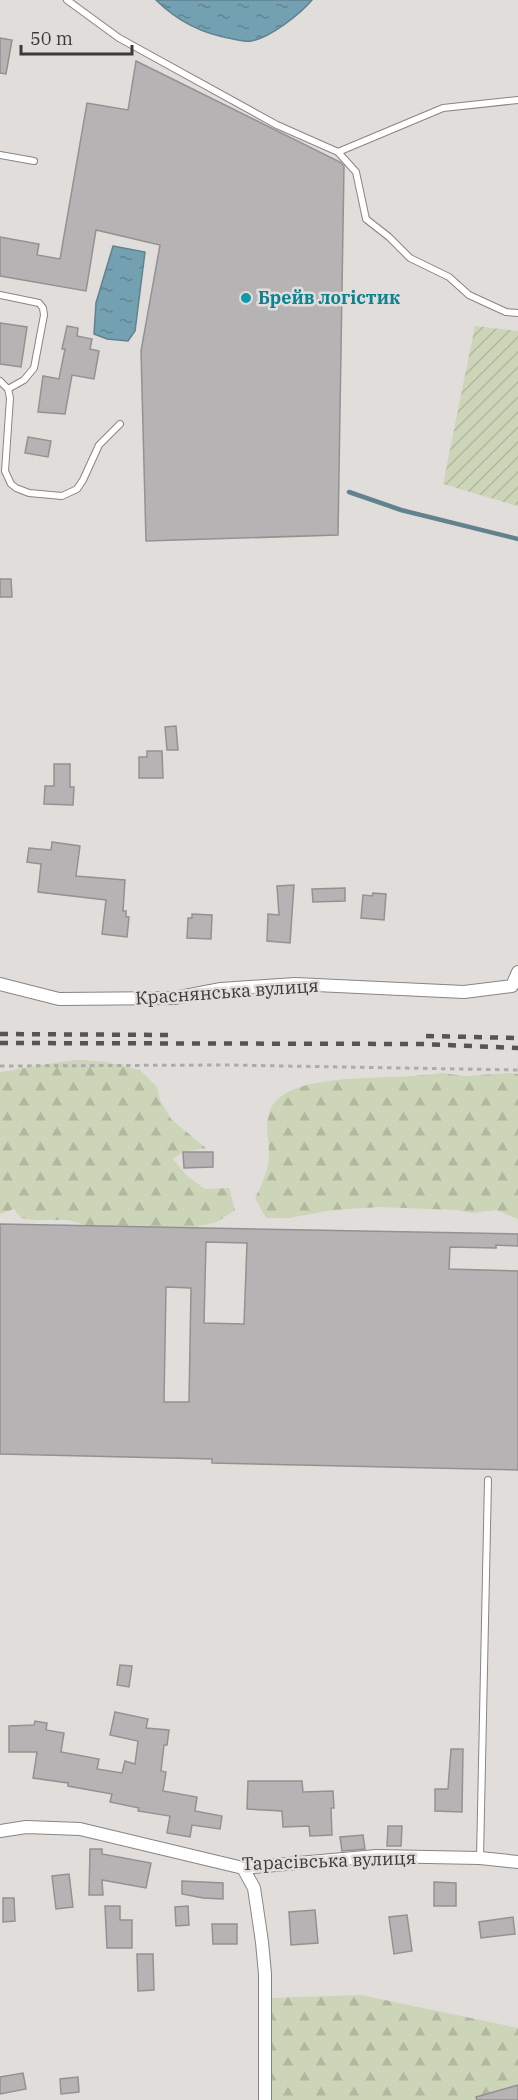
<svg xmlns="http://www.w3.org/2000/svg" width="518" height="2100" font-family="'IBM Plex Serif',serif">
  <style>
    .forest { fill: url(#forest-firs) }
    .garden { fill: url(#garden-furrows) }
    .water { fill: url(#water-ripples); stroke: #62828e; stroke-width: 1.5 }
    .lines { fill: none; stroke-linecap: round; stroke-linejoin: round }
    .stream { stroke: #62828e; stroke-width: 4.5 }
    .building { fill: #b6b3b5; stroke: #949192; stroke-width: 1.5; fill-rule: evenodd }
    .lane-casing { stroke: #888583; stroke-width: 8 }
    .street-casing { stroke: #888583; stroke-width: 14 }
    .path { stroke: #aeacaa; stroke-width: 3; stroke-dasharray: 4.5 4.5; stroke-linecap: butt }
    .lane { stroke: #fff; stroke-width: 6 }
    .street { stroke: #fff; stroke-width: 12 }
    .rail { stroke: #555453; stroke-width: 4.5; stroke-dasharray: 8 8; stroke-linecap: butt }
    .culture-dot { fill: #0f9aa8; stroke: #e0dddb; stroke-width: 2 }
    .labels { text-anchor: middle; stroke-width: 5; stroke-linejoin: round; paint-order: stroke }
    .culture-label { font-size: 18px; font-weight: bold; fill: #0d838f; stroke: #e0dddb; text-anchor: start }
    .street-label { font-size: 18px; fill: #3b3a39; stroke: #e0dddb }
  </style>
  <defs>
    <pattern id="forest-firs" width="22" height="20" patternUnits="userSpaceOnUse" patternTransform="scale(1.5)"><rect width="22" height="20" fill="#cdd5b8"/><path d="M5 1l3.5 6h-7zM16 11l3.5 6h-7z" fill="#b1b89f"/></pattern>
    <pattern id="garden-furrows" width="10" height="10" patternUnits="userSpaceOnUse" patternTransform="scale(1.5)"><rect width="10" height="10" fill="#cdd5b8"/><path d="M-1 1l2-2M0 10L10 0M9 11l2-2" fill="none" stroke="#b1b89f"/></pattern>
    <pattern id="water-ripples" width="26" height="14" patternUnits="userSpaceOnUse" patternTransform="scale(1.5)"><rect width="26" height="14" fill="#73a1b2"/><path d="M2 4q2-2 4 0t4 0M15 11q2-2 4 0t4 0" fill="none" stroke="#608492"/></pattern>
  </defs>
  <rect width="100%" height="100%" fill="#e0dddb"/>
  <g class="forest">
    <path d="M 83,1060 L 107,1062 L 140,1070 L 157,1087 L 160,1100 L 171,1119 L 206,1148 L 183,1152 L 173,1159 L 187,1176 L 205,1189 L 229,1188 L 235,1210 L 217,1222 L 196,1227 L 173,1229 L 89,1226 L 68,1220 L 32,1220 L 21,1218 L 14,1209 L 0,1214 L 0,1072 C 28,1068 55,1061 83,1060 Z"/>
    <path d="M 442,1073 L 465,1076 L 511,1073 L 518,1074 L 518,1219 L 496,1210 L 473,1213 L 455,1210 L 379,1207 L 333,1210 L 289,1218 L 266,1218 L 255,1198 C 262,1184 269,1170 269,1154 C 269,1139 265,1130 269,1113 C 279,1077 357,1079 387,1077 C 405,1077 424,1075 442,1073 Z"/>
    <path d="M 361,1995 L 518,2028 L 518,2100 L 267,2100 L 268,1998 Z"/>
  </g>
  <path class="garden" d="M 475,326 L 518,331 L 518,506 L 443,484 Z"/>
  <g class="water">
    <path d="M 156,0 L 312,0 C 300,14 270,38 251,41 C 246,42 238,40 233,39 C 203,34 178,22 156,0 Z"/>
    <path d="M 113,246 L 145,252 L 135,331 L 128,341 L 107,339 L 94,334 L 96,303 Z"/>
  </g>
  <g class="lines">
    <path class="stream" d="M 349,492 L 401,510 L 518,539"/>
  </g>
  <g class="building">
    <path d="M 0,38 L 12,40 L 6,74 L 0,73 Z"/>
    <path d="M 136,61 L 340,162 L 344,166 L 338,535 L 146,541 L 141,351 L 160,245 L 96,230 L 86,291 L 0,276 L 0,237 L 39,244 L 37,255 L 60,259 L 87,103 L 128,110 Z"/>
    <path d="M 0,323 L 27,327 L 21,367 L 0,364 Z"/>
    <path d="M 67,326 L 78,328 L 77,336 L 92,339 L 90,349 L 99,351 L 94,379 L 72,375 L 65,414 L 38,412 L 43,376 L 59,379 L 65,349 L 62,349 Z"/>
    <path d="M 28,437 L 51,441 L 48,457 L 25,453 Z"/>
    <path d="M 0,579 L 11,579 L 12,597 L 0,597 Z"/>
    <path d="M 176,726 L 178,750 L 167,750 L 165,727 Z"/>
    <path d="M 147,751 L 162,751 L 163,778 L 139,778 L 139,757 L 147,757 Z"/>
    <path d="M 54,764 L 70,764 L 70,787 L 74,787 L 73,805 L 44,804 L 45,786 L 54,786 Z"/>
    <path d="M 52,842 L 80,846 L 76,876 L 125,880 L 123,911 L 126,911 L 126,917 L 129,917 L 127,937 L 102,934 L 106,900 L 38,892 L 41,864 L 27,862 L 29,848 L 51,850 Z"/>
    <path d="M 294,885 L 290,943 L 267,941 L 268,914 L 279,915 L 277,886 Z"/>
    <path d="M 345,888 L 345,901 L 313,902 L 312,889 Z"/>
    <path d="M 373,893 L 386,894 L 384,920 L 361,918 L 363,895 L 372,896 Z"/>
    <path d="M 192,914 L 212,915 L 211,939 L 187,938 L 188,918 L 192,918 Z"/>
    <path d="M 183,1152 L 213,1152 L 213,1167 L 184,1168 Z"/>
    <path d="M 0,1224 L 518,1234 L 518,1246 L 496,1245 L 496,1248 L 450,1247 L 449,1269 L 518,1271 L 518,1470 L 212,1463 L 212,1459 L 0,1454 ZM 206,1242 L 247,1243 L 244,1324 L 204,1323 ZM 166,1287 L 191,1288 L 189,1402 L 164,1402 Z"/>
    <path d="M 120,1665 L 132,1666 L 129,1687 L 117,1685 Z"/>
    <path d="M 115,1712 L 148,1719 L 146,1728 L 169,1730 L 167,1745 L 164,1745 L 161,1771 L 166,1772 L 163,1791 L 197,1797 L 195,1811 L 222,1816 L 220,1829 L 192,1825 L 190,1837 L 167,1833 L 170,1816 L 138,1811 L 139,1808 L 110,1802 L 112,1794 L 68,1786 L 68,1783 L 33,1778 L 37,1752 L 9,1752 L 9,1726 L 34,1725 L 35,1721 L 47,1723 L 46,1730 L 64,1733 L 61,1752 L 99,1759 L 97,1769 L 122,1773 L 125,1761 L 135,1764 L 138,1741 L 110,1735 Z"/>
    <path d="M 451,1749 L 463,1749 L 462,1812 L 435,1811 L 435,1789 L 448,1789 Z"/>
    <path d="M 248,1781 L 302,1781 L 303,1792 L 333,1791 L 334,1808 L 331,1808 L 332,1835 L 310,1836 L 309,1826 L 283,1827 L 282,1811 L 247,1809 Z"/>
    <path d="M 388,1826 L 402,1826 L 401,1846 L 387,1846 Z"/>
    <path d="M 363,1835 L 365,1849 L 342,1851 L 340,1837 Z"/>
    <path d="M 90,1849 L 102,1849 L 102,1854 L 151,1863 L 146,1888 L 102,1880 L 103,1895 L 89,1895 Z"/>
    <path d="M 69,1874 L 73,1907 L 56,1909 L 52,1876 Z"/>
    <path d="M 182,1881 L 223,1883 L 223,1899 L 203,1898 L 182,1894 Z"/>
    <path d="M 434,1882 L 456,1883 L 456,1906 L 434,1906 Z"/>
    <path d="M 3,1898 L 14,1898 L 15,1921 L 3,1922 Z"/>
    <path d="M 105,1906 L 120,1906 L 120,1920 L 132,1920 L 132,1948 L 107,1948 Z"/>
    <path d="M 188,1906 L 189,1925 L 176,1926 L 175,1907 Z"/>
    <path d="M 315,1910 L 318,1943 L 291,1945 L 289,1912 Z"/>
    <path d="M 407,1915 L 412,1951 L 394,1954 L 389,1917 Z"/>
    <path d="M 513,1917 L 515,1934 L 481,1938 L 479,1922 Z"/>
    <path d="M 212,1924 L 237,1924 L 237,1944 L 213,1944 Z"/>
    <path d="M 137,1954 L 153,1954 L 154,1990 L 138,1991 Z"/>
    <path d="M 23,2073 L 26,2089 L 0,2094 L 0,2077 Z"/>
    <path d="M 78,2077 L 79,2092 L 61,2094 L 60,2079 Z"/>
    <path d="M 518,2085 L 518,2100 L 477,2100 L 476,2097 Z"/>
  </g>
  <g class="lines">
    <g class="lane-casing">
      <g id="lane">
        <path d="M 67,0 L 119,38 L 277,125 L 338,152 L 443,108 L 518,100"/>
        <path d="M 338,152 L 356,172 L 366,219 L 389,237 L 410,258 L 449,277 L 469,295 L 506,312 L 518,313"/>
        <path d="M 0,155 L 34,161"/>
        <path d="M 0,295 L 39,303 L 43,308 L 44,315 L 34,368 L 24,380 L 8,389"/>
        <path d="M 0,381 L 8,389 L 10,398 L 5,471 L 11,484 L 16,488 L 29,493 L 62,496 L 77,489 L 83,480 L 99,445 L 120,424"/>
        <path d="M 480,1858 L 488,1480"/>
      </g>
    </g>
    <g class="street-casing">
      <g id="street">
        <path d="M 0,984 L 59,999 L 174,998 L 221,989 L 295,984 L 464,992 L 512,986 L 518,972"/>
        <path d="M 0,1831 L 26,1827 L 80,1829 L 243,1868 L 376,1856 L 480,1858 L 518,1862"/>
        <path d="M 243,1868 L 254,1888 L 262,1942 L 265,1974 L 265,2100"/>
      </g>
    </g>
    <path class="path" d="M 0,1066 L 227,1065 L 518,1070"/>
    <use href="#lane" class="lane"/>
    <use href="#street" class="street"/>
    <g class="rail">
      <path d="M 0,1034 L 168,1035"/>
      <path d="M 426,1036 L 518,1038"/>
      <path d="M 0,1043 L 422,1044 L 518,1048"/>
    </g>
  </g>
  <circle class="culture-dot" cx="246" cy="298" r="6"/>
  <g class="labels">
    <g class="culture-label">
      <text x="258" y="304">Брейв логістик</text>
    </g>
    <g class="street-label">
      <text transform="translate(227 992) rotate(-4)" y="6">Краснянська вулиця</text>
      <text transform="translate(329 1861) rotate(-2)" y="6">Тарасівська вулиця</text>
    </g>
  </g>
  <path d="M21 45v9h111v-9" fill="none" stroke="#3b3a39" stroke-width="3"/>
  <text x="30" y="45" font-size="18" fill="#3b3a39" stroke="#e0dddb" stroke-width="4.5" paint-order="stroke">50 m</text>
</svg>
